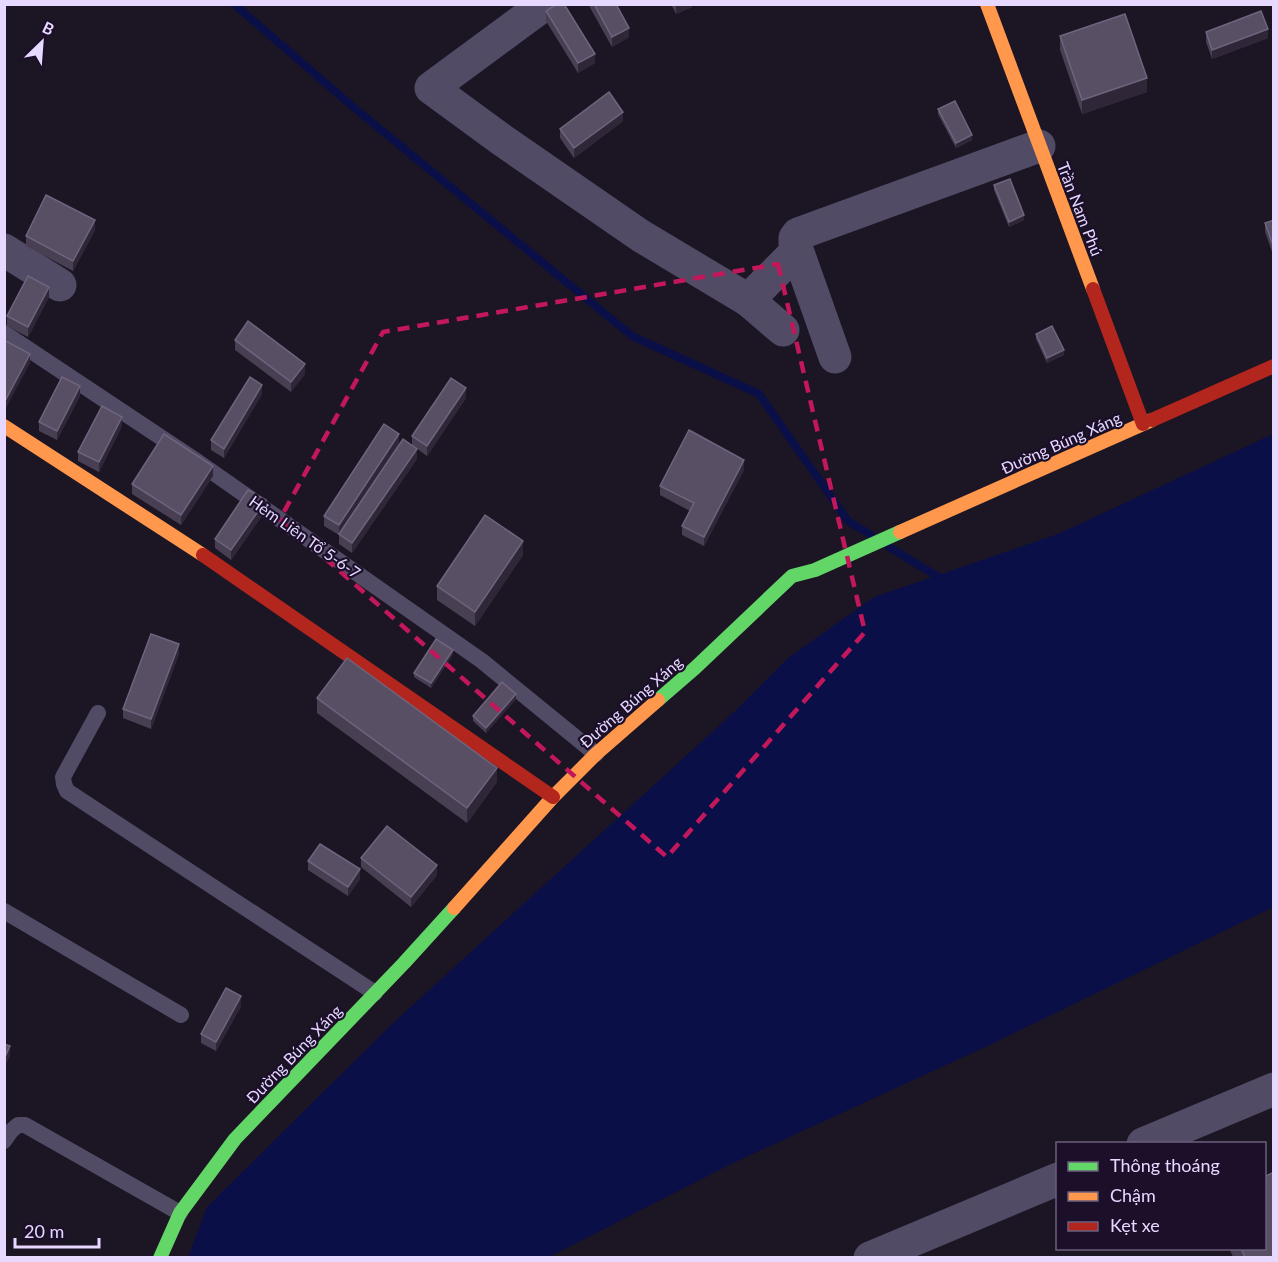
<svg xmlns="http://www.w3.org/2000/svg" width="1278" height="1262" font-family="Lato,sans-serif">
  <style>
    .water { fill: #0a1047 }
    .lines { fill: none; stroke-linecap: round; stroke-linejoin: round }
    .stream { stroke: #0a1047; stroke-width: 8 }
    .lane { stroke: #524b65; stroke-width: 16 }
    .street { stroke: #524b65; stroke-width: 33 }
    .fast { stroke: #63d668; stroke-width: 14 }
    .slow { stroke: #ff974d; stroke-width: 14 }
    .jam { stroke: #b3261e; stroke-width: 14 }
    .wall { fill: #483f53 }
    .shaded-wall { fill: #2f2738 }
    .building { fill: #594f65; stroke: #6f647e; stroke-width: 1.5 }
    .marked { fill: none; stroke: #c2185b; stroke-width: 4.5; stroke-dasharray: 12 8; stroke-linejoin: round }
    .labels { text-anchor: middle; stroke-width: 4.5; stroke-linejoin: round; paint-order: stroke }
    .street-label { font-size: 16px; fill: #e7d8ff; stroke: #1b0f2a }
  </style>
  <rect width="100%" height="100%" fill="#1c1524"/>
  <path class="water" d="M 1273,434 L 1273,907 L 996,1042 L 731,1164 L 549,1257 L 188,1257 L 207,1207 L 393,1023 L 734,712 L 788,658 L 874,597 L 1058,534 Z"/>
  <g class="lines">
    <g class="stream">
      <path d="M 234,4 L 352,106 L 632,336 L 759,394 L 848,521 L 871,535"/>
      <path d="M 889,547 L 945,581"/>
    </g>
    <g class="lane">
      <path d="M 4,333 L 198,462 L 482,661 L 596,754"/>
      <path d="M 98,713 L 63,777 L 64,784 L 67,791 L 375,993"/>
      <path d="M 4,911 L 181,1015"/>
      <path d="M 4,1141 L 11,1131 L 18,1125 L 25,1125 L 180,1213"/>
    </g>
    <g class="street">
      <path d="M 545,4 L 431,88 L 502,140 L 641,236 L 748,300 L 783,330"/>
      <path d="M 4,250 L 60,285"/>
      <path d="M 748,300 L 797,251"/>
      <path d="M 835,357 L 795,244 L 795,238 L 798,234 L 1039,146"/>
      <path d="M 1143,1144 L 1274,1089"/>
      <path d="M 870,1258 L 1058,1179"/>
    </g>
    <g class="fast">
      <path d="M 658,700 L 695,668 L 792,576 L 815,570 L 900,532"/>
      <path d="M 160,1258 L 180,1213 L 235,1139 L 404,963 L 454,908"/>
    </g>
    <g class="slow">
      <path d="M 987,4 L 1093,289"/>
      <path d="M 4,426 L 203,555"/>
      <path d="M 900,532 L 1152,420"/>
      <path d="M 454,908 L 553,797 L 596,754 L 658,700"/>
    </g>
    <g class="jam">
      <path d="M 1093,289 L 1143,424"/>
      <path d="M 1152,420 L 1274,366"/>
      <path d="M 203,555 L 553,797"/>
    </g>
  </g>
  <g class="wall">
    <path d="M 588,4 L 616,4 L 629,37 L 612,47 Z"/>
    <path d="M 671,4 L 692,4 L 692,7 L 676,14 Z"/>
    <path d="M 546,11 L 595,63 L 578,73 L 546,21 Z"/>
    <path d="M 1206,32 L 1268,38 L 1212,59 L 1206,42 Z"/>
    <path d="M 1060,36 L 1147,92 L 1082,114 L 1060,50 Z"/>
    <path d="M 938,109 L 972,140 L 956,148 L 938,114 Z"/>
    <path d="M 623,121 L 574,158 L 560,138 L 560,129 Z"/>
    <path d="M 994,185 L 1024,220 L 1009,227 L 994,190 Z"/>
    <path d="M 1274,220 L 1274,257 L 1265,232 L 1265,223 Z"/>
    <path d="M 95,230 L 73,271 L 26,246 L 26,236 Z"/>
    <path d="M 49,297 L 28,337 L 7,326 L 7,316 Z"/>
    <path d="M 1036,334 L 1064,355 L 1047,363 L 1036,339 Z"/>
    <path d="M 235,340 L 305,374 L 291,392 L 235,350 Z"/>
    <path d="M 262,394 L 224,458 L 211,450 L 211,440 Z"/>
    <path d="M 80,396 L 57,440 L 39,431 L 39,422 Z"/>
    <path d="M 466,398 L 427,456 L 412,445 L 412,436 Z"/>
    <path d="M 122,426 L 99,472 L 78,461 L 78,452 Z"/>
    <path d="M 399,443 L 368,491 L 417,459 L 352,553 L 339,544 L 339,535 L 324,526 L 324,516 Z"/>
    <path d="M 744,470 L 704,546 L 682,535 L 682,526 L 690,511 L 660,495 L 660,486 Z"/>
    <path d="M 213,476 L 181,525 L 132,494 L 132,484 Z"/>
    <path d="M 266,510 L 231,560 L 215,548 L 215,539 Z"/>
    <path d="M 523,555 L 475,626 L 437,600 L 437,586 Z"/>
    <path d="M 179,654 L 151,729 L 123,718 L 123,709 Z"/>
    <path d="M 453,654 L 431,688 L 414,677 L 414,673 Z"/>
    <path d="M 317,698 L 497,782 L 467,823 L 317,713 Z"/>
    <path d="M 516,699 L 486,733 L 473,721 L 473,716 Z"/>
    <path d="M 361,858 L 437,875 L 411,907 L 361,867 Z"/>
    <path d="M 308,861 L 360,879 L 348,896 L 308,870 Z"/>
    <path d="M 241,1006 L 216,1051 L 201,1043 L 201,1034 Z"/>
    <path d="M 1229,1248 L 1264,1248 L 1274,1257 L 1233,1257 Z"/>
  </g>
  <g class="shaded-wall">
    <path d="M 692,4 L 692,7 L 676,14 L 676,5 Z"/>
    <path d="M 629,28 L 629,37 L 612,47 L 612,37 Z"/>
    <path d="M 1268,29 L 1268,38 L 1212,59 L 1212,50 Z"/>
    <path d="M 595,54 L 595,63 L 578,73 L 578,63 Z"/>
    <path d="M 1147,78 L 1147,92 L 1082,114 L 1082,100 Z"/>
    <path d="M 623,112 L 623,121 L 574,158 L 574,148 Z"/>
    <path d="M 972,135 L 972,140 L 956,148 L 956,143 Z"/>
    <path d="M 1024,215 L 1024,220 L 1009,227 L 1009,222 Z"/>
    <path d="M 95,220 L 95,230 L 73,271 L 73,261 Z"/>
    <path d="M 49,287 L 49,297 L 28,337 L 28,327 Z"/>
    <path d="M 1064,350 L 1064,355 L 1047,363 L 1047,358 Z"/>
    <path d="M 30,354 L 30,363 L 4,412 L 4,403 Z"/>
    <path d="M 305,364 L 305,374 L 291,392 L 291,382 Z"/>
    <path d="M 262,385 L 262,394 L 224,458 L 224,449 Z"/>
    <path d="M 80,386 L 80,396 L 57,440 L 57,431 Z"/>
    <path d="M 466,388 L 466,398 L 427,456 L 427,446 Z"/>
    <path d="M 122,417 L 122,426 L 99,472 L 99,462 Z"/>
    <path d="M 399,434 L 399,443 L 339,535 L 339,525 Z"/>
    <path d="M 417,449 L 417,459 L 352,553 L 352,543 Z"/>
    <path d="M 744,460 L 744,470 L 704,546 L 704,537 Z"/>
    <path d="M 213,466 L 213,476 L 181,525 L 181,515 Z"/>
    <path d="M 266,500 L 266,510 L 231,560 L 231,550 Z"/>
    <path d="M 523,541 L 523,555 L 475,626 L 475,612 Z"/>
    <path d="M 179,644 L 179,654 L 151,729 L 151,719 Z"/>
    <path d="M 453,650 L 453,654 L 431,688 L 431,683 Z"/>
    <path d="M 516,694 L 516,699 L 486,733 L 486,728 Z"/>
    <path d="M 497,768 L 497,782 L 467,823 L 467,808 Z"/>
    <path d="M 437,865 L 437,875 L 411,907 L 411,897 Z"/>
    <path d="M 360,869 L 360,879 L 348,896 L 348,887 Z"/>
    <path d="M 241,996 L 241,1006 L 216,1051 L 216,1042 Z"/>
    <path d="M 10,1046 L 10,1056 L 4,1068 L 4,1059 Z"/>
  </g>
  <g class="building">
    <path d="M 557,4 L 564,4 L 595,54 L 578,63 L 546,11 Z"/>
    <path d="M 594,4 L 616,4 L 629,28 L 612,37 Z"/>
    <path d="M 1261,11 L 1268,29 L 1212,50 L 1206,32 Z"/>
    <path d="M 1125,14 L 1147,78 L 1082,100 L 1060,36 Z"/>
    <path d="M 609,92 L 623,112 L 574,148 L 560,129 Z"/>
    <path d="M 955,101 L 972,135 L 956,143 L 938,109 Z"/>
    <path d="M 1010,179 L 1024,215 L 1009,222 L 994,185 Z"/>
    <path d="M 46,195 L 95,220 L 73,261 L 26,236 Z"/>
    <path d="M 1274,220 L 1274,248 L 1265,223 Z"/>
    <path d="M 28,276 L 49,287 L 28,327 L 7,316 Z"/>
    <path d="M 248,321 L 305,364 L 291,382 L 235,340 Z"/>
    <path d="M 1052,326 L 1064,350 L 1047,358 L 1036,334 Z"/>
    <path d="M 4,340 L 30,354 L 4,403 Z"/>
    <path d="M 62,377 L 80,386 L 57,431 L 39,422 Z"/>
    <path d="M 250,377 L 262,385 L 224,449 L 211,440 Z"/>
    <path d="M 451,378 L 466,388 L 427,446 L 412,436 Z"/>
    <path d="M 102,406 L 122,417 L 99,462 L 78,452 Z"/>
    <path d="M 384,424 L 399,434 L 339,525 L 324,516 Z"/>
    <path d="M 689,430 L 744,460 L 704,537 L 682,526 L 694,503 L 660,486 Z"/>
    <path d="M 164,434 L 213,466 L 181,515 L 132,484 Z"/>
    <path d="M 403,439 L 417,449 L 352,543 L 339,534 Z"/>
    <path d="M 248,490 L 266,500 L 231,550 L 215,539 Z"/>
    <path d="M 485,515 L 523,541 L 475,612 L 437,586 Z"/>
    <path d="M 151,634 L 179,644 L 151,719 L 123,709 Z"/>
    <path d="M 436,639 L 453,650 L 431,683 L 414,673 Z"/>
    <path d="M 347,658 L 497,768 L 467,808 L 317,698 Z"/>
    <path d="M 502,682 L 516,694 L 486,728 L 473,716 Z"/>
    <path d="M 387,826 L 437,865 L 411,897 L 361,858 Z"/>
    <path d="M 320,844 L 360,869 L 348,887 L 308,861 Z"/>
    <path d="M 226,988 L 241,996 L 216,1042 L 201,1034 Z"/>
    <path d="M 4,1044 L 10,1046 L 4,1059 Z"/>
    <path d="M 1274,1172 L 1274,1257 L 1245,1257 L 1241,1248 L 1264,1248 L 1264,1177 Z"/>
  </g>
  <path class="marked" d="M 778,264 L 865,632 L 667,857 L 280,519 L 383,332 Z"/>
  <g class="labels">
    <g class="street-label">
      <text transform="translate(1080 209) rotate(69)" y="6">Trần Nam Phú</text>
      <text transform="translate(1061 443) rotate(-24)" y="6">Đường Búng Xáng</text>
      <text transform="translate(305 537) rotate(35)" y="6">Hẻm Liên Tổ 5-6-7</text>
      <text transform="translate(631 702) rotate(-41)" y="6">Đường Búng Xáng</text>
      <text transform="translate(294 1054) rotate(-46)" y="6">Đường Búng Xáng</text>
    </g>
  </g>
  <rect width="1278" height="1262" fill="none" stroke="#e7d8ff" stroke-width="12"/>
  <rect x="1056" y="1142" width="210" height="108" fill="#1b0f2a" stroke="#6d5f7f" stroke-width="1.5"/>
  <rect x="1068" y="1162" width="30" height="9" fill="#63d668" stroke="#6d5f7f" stroke-width="1.5"/>
  <text x="1110" y="1172" font-size="18" fill="#e7d8ff">Thông thoáng</text>
  <rect x="1068" y="1192" width="30" height="9" fill="#ff974d" stroke="#6d5f7f" stroke-width="1.5"/>
  <text x="1110" y="1202" font-size="18" fill="#e7d8ff">Chậm</text>
  <rect x="1068" y="1222" width="30" height="9" fill="#b3261e" stroke="#6d5f7f" stroke-width="1.5"/>
  <text x="1110" y="1232" font-size="18" fill="#e7d8ff">Kẹt xe</text>
  <g transform="translate(42 42) rotate(25)" stroke="#1b0f2a" stroke-width="4.5" paint-order="stroke">
  <path d="M0-4.5L10 22L0 15L-10 22Z" fill="#e7d8ff"/>
  <text y="-9" font-size="16" font-weight="bold" text-anchor="middle" fill="#e7d8ff">B</text>
  </g>
  <path d="M15 1238v9h84v-9" fill="none" stroke="#e7d8ff" stroke-width="3"/>
  <text x="24" y="1238" font-size="18" fill="#e7d8ff" stroke="#1b0f2a" stroke-width="4.5" paint-order="stroke">20 m</text>
</svg>
